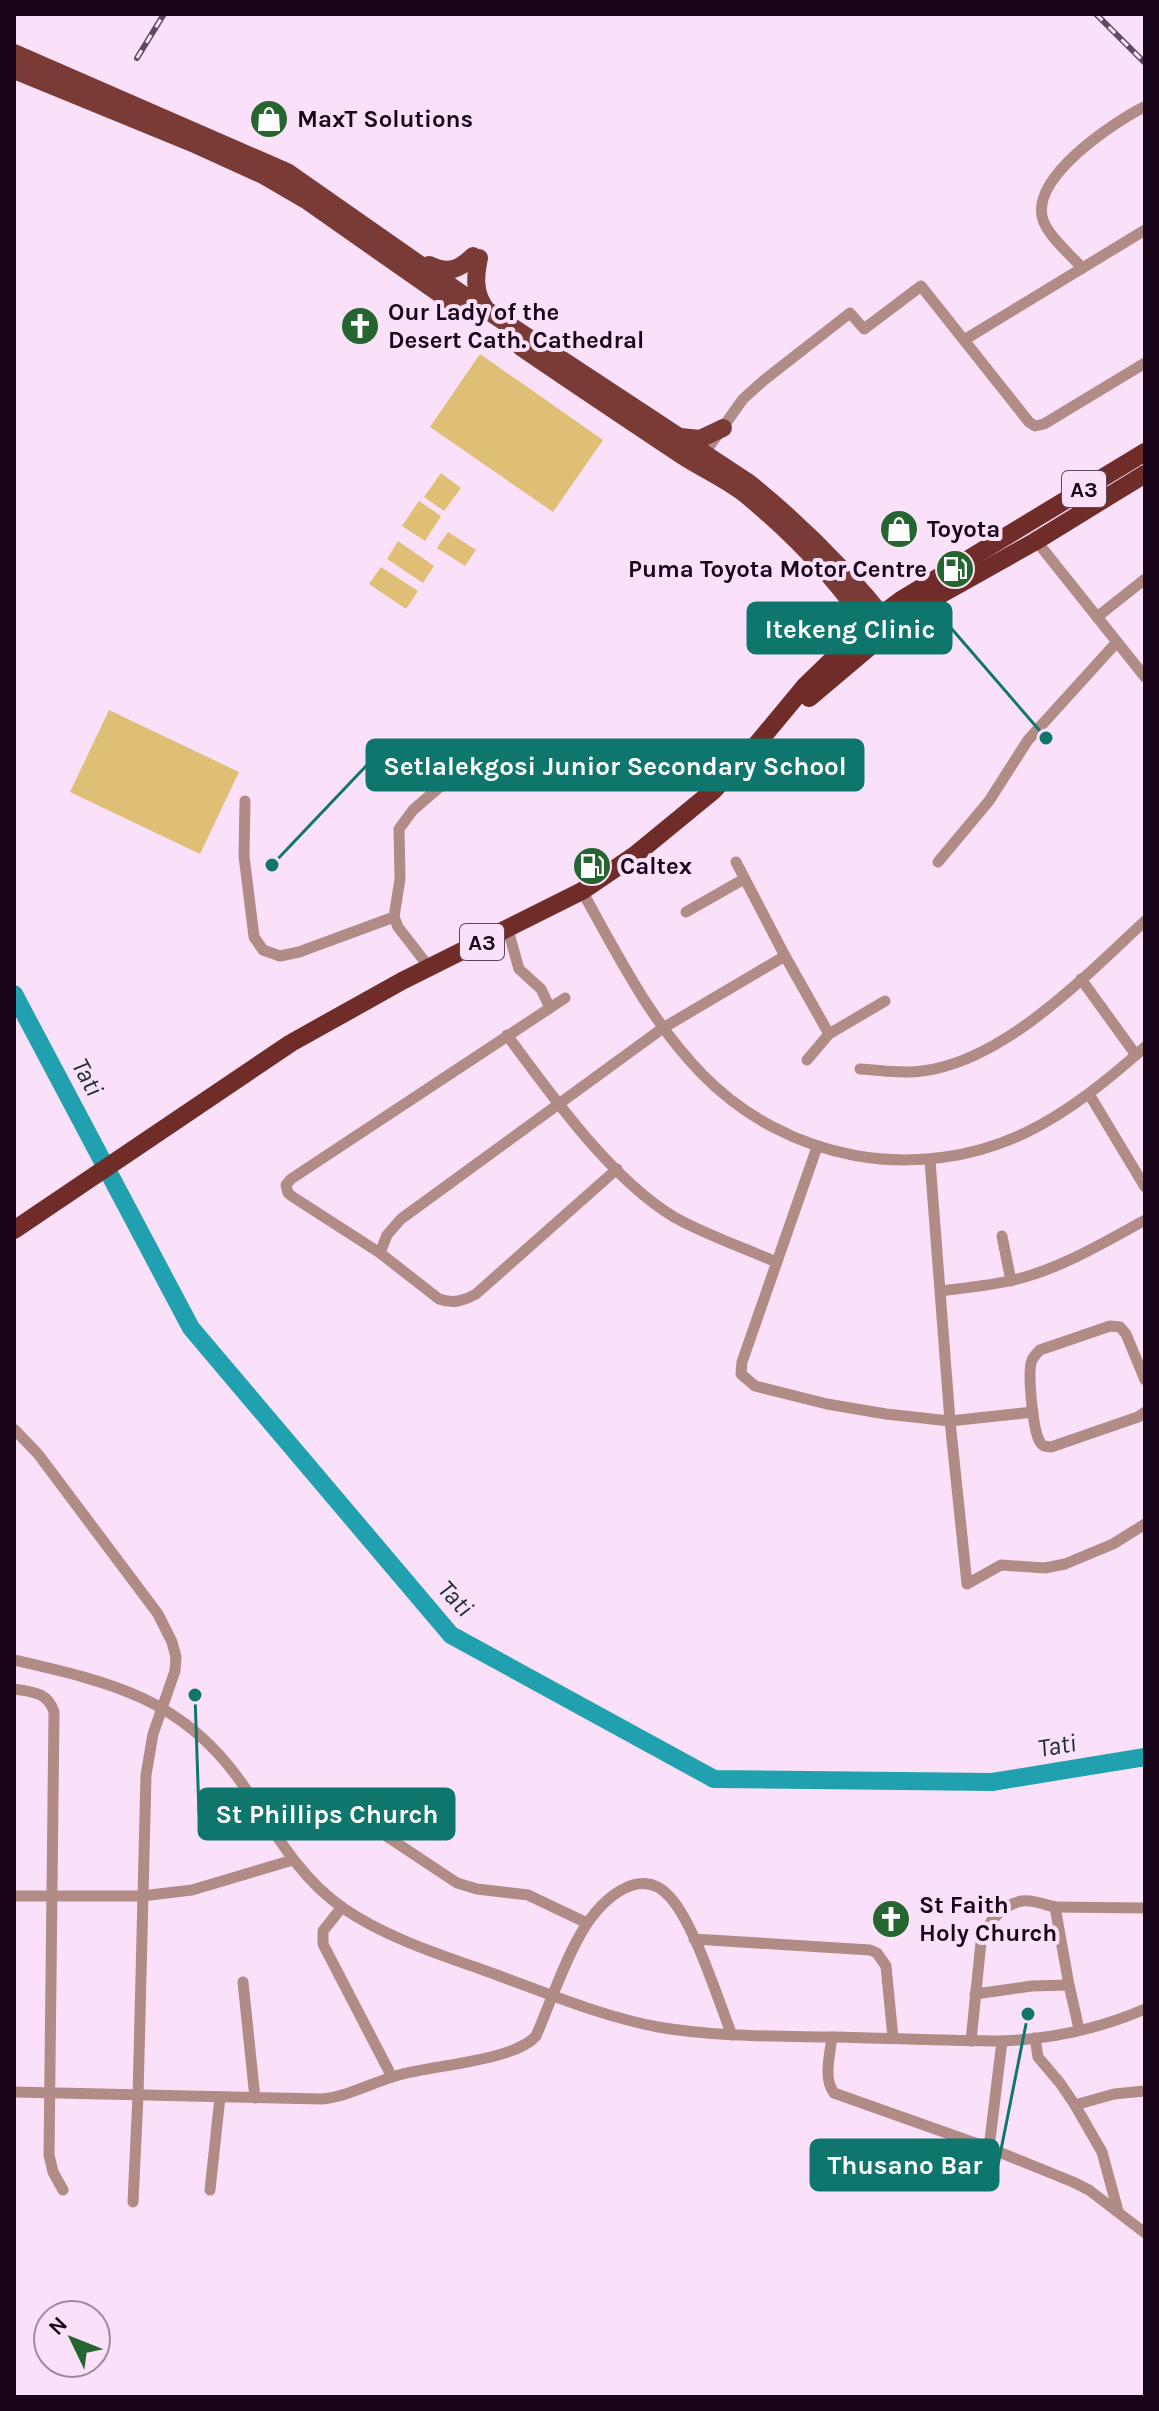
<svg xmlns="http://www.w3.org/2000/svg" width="1159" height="2411" font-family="Karla,sans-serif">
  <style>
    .green { fill: #dfbf75 }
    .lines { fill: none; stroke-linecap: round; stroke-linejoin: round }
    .river { stroke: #21a1af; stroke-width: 18 }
    .minor { stroke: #b18b86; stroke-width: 11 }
    .primary { stroke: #7a3b36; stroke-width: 18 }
    .trunk { stroke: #702c28; stroke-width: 18 }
    .rail-casing { stroke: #604b61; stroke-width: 6 }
    .rail { stroke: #fae1f9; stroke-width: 3; stroke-dasharray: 9; stroke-linecap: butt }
    .labels { text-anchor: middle; stroke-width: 8; stroke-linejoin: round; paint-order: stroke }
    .shield { fill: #fae1f9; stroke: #5c475c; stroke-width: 2 }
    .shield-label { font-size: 22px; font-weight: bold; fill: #180519 }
    .poi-label { font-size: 24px; font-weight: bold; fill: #180519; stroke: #fae1f9; text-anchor: start }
    .water-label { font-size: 26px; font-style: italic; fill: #192d30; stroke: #fae1f9 }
    .leader { fill: none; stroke: #0f766e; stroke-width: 3 }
    .callout-dot { fill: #0f766e; stroke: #fae1f9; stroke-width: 3 }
    .callout { fill: #0f766e; stroke: #0f766e; stroke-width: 3 }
    .callout-label { font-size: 26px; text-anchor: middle; font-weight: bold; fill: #fff }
  </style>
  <rect width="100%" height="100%" fill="#fae1f9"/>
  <g class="green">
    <path d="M 480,354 L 603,440 L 553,512 L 430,427 Z"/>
    <path d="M 441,473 L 461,488 L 444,511 L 424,497 Z"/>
    <path d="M 419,501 L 441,516 L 425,541 L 402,526 Z"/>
    <path d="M 448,532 L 476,550 L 465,566 L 437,548 Z"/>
    <path d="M 398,541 L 434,566 L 423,583 L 387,559 Z"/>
    <path d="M 381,567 L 418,591 L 406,609 L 369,584 Z"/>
    <path d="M 109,710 L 239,772 L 200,854 L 70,792 Z"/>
  </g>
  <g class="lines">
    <path class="river" d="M 14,994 L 191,1328 L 451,1635 L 714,1779 L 992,1782 L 1145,1757"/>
    <g class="minor">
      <path d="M 1082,268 C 1070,254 1049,237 1043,220 C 1029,178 1114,122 1144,107"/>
      <path d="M 964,340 L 1145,230"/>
      <path d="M 701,458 L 743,399 L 763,381 L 850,313 L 864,329 L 921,286 L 1029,422 L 1035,426 L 1044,424 L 1145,363"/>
      <path d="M 1034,538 L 1145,677"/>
      <path d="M 1097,617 L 1145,579"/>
      <path d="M 245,801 L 244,856 L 254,937 L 263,950 L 280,956 L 299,952 L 394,917"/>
      <path d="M 736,862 L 785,956 L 829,1034"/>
      <path d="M 938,862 L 989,801 L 1028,740 L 1117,642"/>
      <path d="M 582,891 C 617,954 651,1022 702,1074 C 787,1161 917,1185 1027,1132 C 1070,1111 1109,1079 1145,1047"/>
      <path d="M 686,912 L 744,879"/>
      <path d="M 508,930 L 519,969 L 541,989 L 550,1008"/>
      <path d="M 429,967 L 398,927 L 394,917 L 400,879 L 399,829 L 413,810 L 472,759"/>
      <path d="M 1081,979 L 1136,1055"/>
      <path d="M 507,1035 C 551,1095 611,1179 674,1217 C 706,1235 742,1247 776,1262"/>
      <path d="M 807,1060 L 829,1034 L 885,1001"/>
      <path d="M 860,1069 C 881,1070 902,1074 922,1071 C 1005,1061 1086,975 1145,921"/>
      <path d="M 1089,1094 L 1145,1187"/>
      <path d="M 817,1147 L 742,1362 L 741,1374 L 755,1386 L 827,1404 L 886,1414 L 950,1421 L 1033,1412"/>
      <path d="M 930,1161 L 950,1421 L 967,1584 L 1001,1565 L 1045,1568 L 1065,1564 L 1113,1544 L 1145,1524"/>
      <path d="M 617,1169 L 476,1294 C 463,1301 453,1304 439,1299 L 380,1253 L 387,1235 L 401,1219 L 663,1028 L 785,956"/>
      <path d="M 1002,1236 L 1011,1281"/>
      <path d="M 380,1253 L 293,1197 L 288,1193 L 286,1185 L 291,1179 L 565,998"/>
      <path d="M 941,1291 C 963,1288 987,1286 1009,1281 C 1057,1271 1103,1243 1145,1220"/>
      <path d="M 1145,1380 L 1126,1334 L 1120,1327 L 1110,1326 L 1040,1350 C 1037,1353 1034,1356 1032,1360 C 1027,1372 1033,1431 1040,1442 C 1043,1447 1045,1446 1051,1447 L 1138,1417 L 1145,1412"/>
      <path d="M 14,1429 L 38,1454 L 158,1614 L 172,1642 L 176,1657 L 175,1671 L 153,1734 L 146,1775 L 138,2096 L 133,2202"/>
      <path d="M 14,1660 C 109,1682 181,1697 241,1782 C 271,1826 297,1876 343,1908 C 385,1937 438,1954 486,1971 C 542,1991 599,2016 658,2027 C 716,2037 774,2036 833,2037 C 889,2038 945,2041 1002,2041 C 1050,2039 1101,2028 1145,2009"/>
      <path d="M 14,1689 C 32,1692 48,1692 54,1712 L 49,2155 L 53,2172 L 63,2190"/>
      <path d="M 265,1818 C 287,1809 310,1793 335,1802 L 457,1883 L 477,1889 L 528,1895 L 587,1923"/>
      <path d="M 14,1896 L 142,1896 L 192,1890 L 293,1860"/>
      <path d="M 342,1907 L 323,1931 L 323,1944 L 392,2077"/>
      <path d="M 1055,1907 L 1145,1908"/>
      <path d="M 694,1939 L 870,1950 L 877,1953 L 886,1966 L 893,2038"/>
      <path d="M 243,1982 L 255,2098"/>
      <path d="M 975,1994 L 1032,1986 L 1069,1985"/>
      <path d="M 832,2037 C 830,2054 823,2079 834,2093 L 989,2148 L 1073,2182 L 1089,2190 L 1145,2233"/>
      <path d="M 1035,2038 L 1038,2057 L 1060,2083 L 1075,2105"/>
      <path d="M 971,2041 L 981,1942 C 987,1923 1001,1905 1022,1901 C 1033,1899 1045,1905 1055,1907 L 1069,1985 L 1079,2029"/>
      <path d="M 14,2092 L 322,2099 C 350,2096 373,2082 399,2075 C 433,2065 514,2061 536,2036 C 550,2004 565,1959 583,1930 C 600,1902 639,1863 669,1896 C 695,1924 717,1998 732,2035"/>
      <path d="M 989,2148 L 1002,2041"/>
      <path d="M 210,2190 L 220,2097"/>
      <path d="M 1118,2211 L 1102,2152 L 1075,2105 L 1114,2094 L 1145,2091"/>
    </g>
    <g class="primary">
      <path d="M 14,53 L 287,172 L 456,290 L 749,483 C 802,526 849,573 891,627"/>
      <path d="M 14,70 L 197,145 L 263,175 L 306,200 L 453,303"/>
      <path d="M 479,258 C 475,277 474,292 485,308"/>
      <path d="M 429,265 C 448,274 459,270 473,256"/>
      <path d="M 521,347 C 575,384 629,420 683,456 C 703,469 726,479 745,494 C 795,535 841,584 876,637"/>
      <path d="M 680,437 L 700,439 L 723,428"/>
    </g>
    <g class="trunk">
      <path d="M 809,698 L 892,628 L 931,600 L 1036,541 L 1145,474"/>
      <path d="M 14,1230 L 291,1043 L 402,981 L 582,891 L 635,855 L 713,791 L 756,745 L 805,686 L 868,625 L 901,600 L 1145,452"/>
    </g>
    <g class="rail-casing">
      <g id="rail">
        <path d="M 1096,14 L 1145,63"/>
        <path d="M 137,58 L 164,14"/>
      </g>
    </g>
    <use href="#rail" class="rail"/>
  </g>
  <defs>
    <g id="shop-disc" transform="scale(2)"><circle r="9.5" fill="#25652f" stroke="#fae1f9"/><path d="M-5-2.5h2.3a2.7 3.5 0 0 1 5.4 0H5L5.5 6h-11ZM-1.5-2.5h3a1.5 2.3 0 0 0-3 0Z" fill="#fff"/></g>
    <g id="church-disc" transform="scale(2)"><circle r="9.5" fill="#25652f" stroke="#fae1f9"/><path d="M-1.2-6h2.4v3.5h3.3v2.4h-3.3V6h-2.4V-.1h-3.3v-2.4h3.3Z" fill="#fff"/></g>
    <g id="fuel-disc" transform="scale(2)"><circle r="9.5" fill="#25652f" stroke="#fae1f9"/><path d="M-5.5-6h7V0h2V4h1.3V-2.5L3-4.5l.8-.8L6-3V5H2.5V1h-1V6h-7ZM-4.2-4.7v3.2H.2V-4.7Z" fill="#fff"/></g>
  </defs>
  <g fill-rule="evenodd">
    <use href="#shop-disc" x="269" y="119"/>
    <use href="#church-disc" x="360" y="326"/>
    <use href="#shop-disc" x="899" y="529"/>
    <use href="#fuel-disc" x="955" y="569"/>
    <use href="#fuel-disc" x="592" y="866"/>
    <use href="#church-disc" x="891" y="1919"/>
  </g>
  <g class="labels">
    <g class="shield">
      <rect x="1062" y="471" width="44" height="36" rx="6"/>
      <rect x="460" y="924" width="44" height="36" rx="6"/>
    </g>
    <g class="shield-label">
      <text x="1084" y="497">A3</text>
      <text x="482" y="950">A3</text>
    </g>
    <g class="poi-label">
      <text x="297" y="127">MaxT Solutions</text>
      <text x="388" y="320">Our Lady of the<tspan x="388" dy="28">Desert Cath. Cathedral</tspan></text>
      <text x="927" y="537">Toyota</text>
      <text x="927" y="577" text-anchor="end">Puma Toyota Motor Centre</text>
      <text x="620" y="874">Caltex</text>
      <text x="919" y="1913">St Faith<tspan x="919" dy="28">Holy Church</tspan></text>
    </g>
    <g class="water-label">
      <text transform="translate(88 1077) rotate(62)" y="9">Tati</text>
      <text transform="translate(456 1598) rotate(47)" y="9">Tati</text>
      <text transform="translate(1057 1745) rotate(-9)" y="9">Tati</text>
    </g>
  </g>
  <path class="leader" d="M1046 738L951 628M272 865L367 765M195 1695L199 1814M1028 2014L998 2165"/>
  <g class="callout-dot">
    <circle cx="1046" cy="738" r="8"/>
    <circle cx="272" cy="865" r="8"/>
    <circle cx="195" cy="1695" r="8"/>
    <circle cx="1028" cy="2014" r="8"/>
  </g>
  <g class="callout">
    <rect x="748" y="603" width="203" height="50" rx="8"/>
    <rect x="367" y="740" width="496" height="50" rx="8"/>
    <rect x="199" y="1789" width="255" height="50" rx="8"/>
    <rect x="811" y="2140" width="187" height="50" rx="8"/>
  </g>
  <g class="callout-label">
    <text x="850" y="638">Itekeng Clinic</text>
    <text x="615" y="775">Setlalekgosi Junior Secondary School</text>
    <text x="327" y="1823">St Phillips Church</text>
    <text x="905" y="2174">Thusano Bar</text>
  </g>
  <rect width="1159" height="2411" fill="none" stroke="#180519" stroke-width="32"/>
  <g transform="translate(72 2339) rotate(313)"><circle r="38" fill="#fae1f9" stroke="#a0899f" stroke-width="2"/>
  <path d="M0-6L14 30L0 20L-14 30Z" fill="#25652f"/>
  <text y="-12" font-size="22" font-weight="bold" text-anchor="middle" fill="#180519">N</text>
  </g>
</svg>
